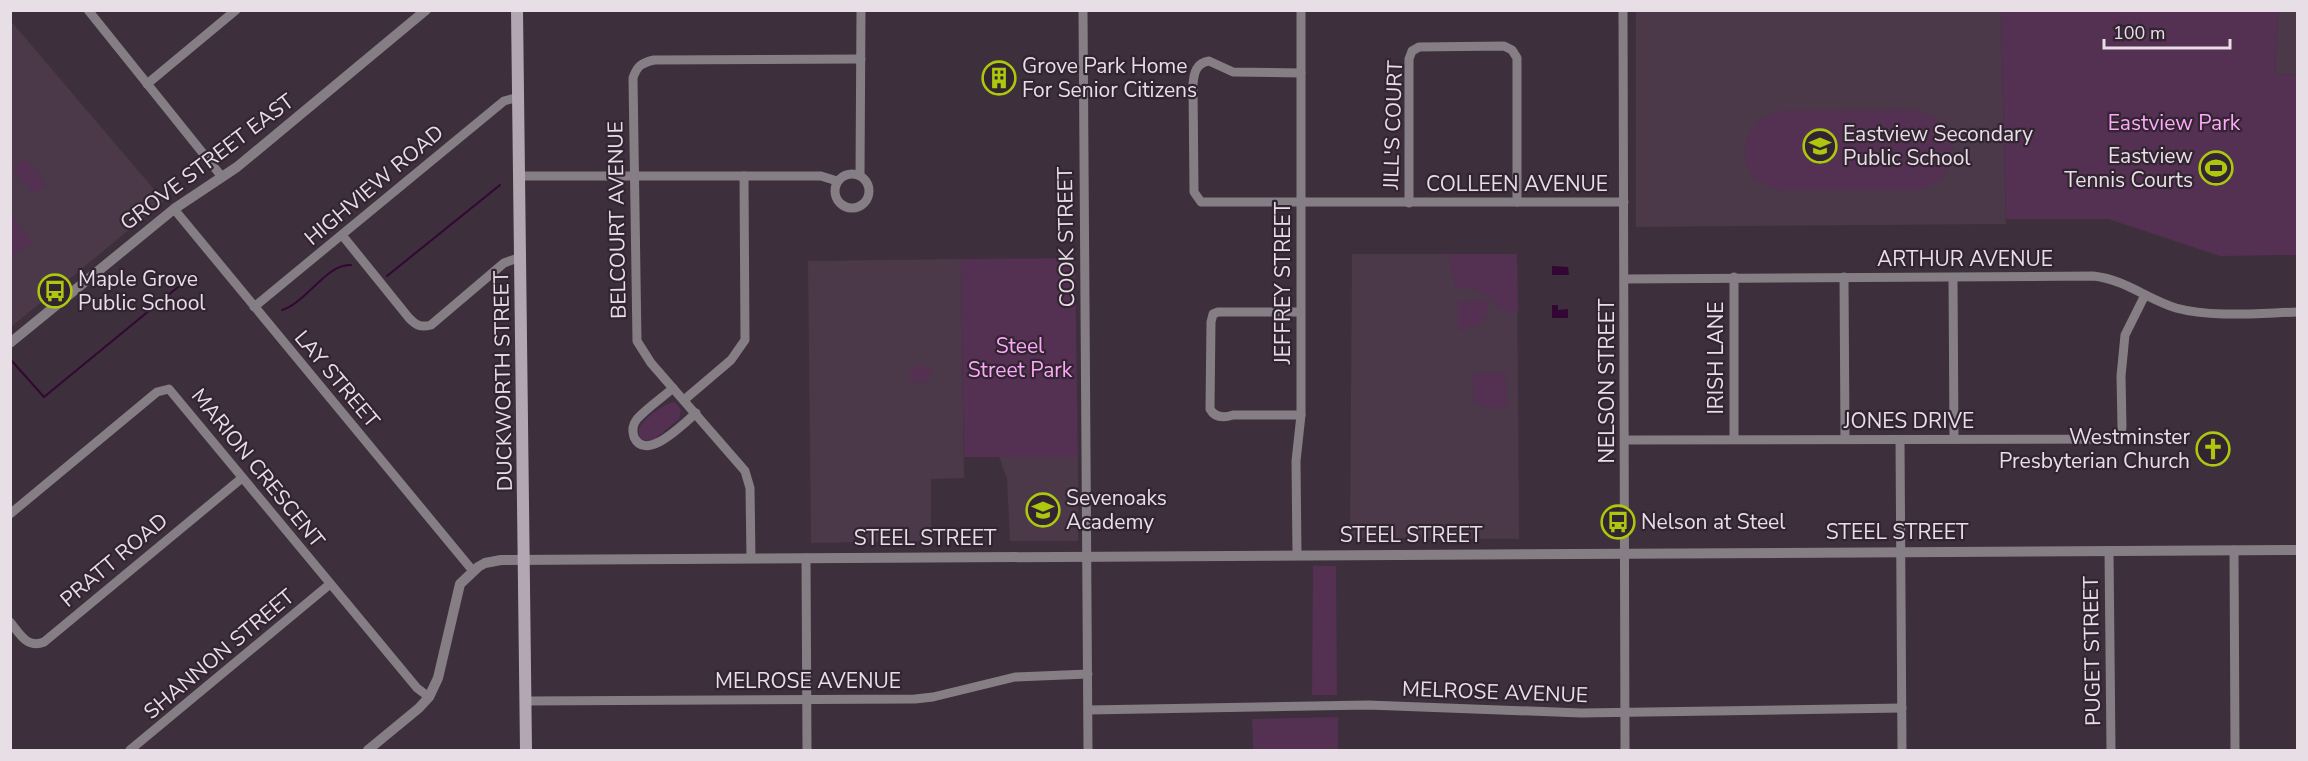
<svg xmlns="http://www.w3.org/2000/svg" width="2308" height="761" font-family="'Nunito Sans',sans-serif">
  <style>
    .built { fill: #4b3849 }
    .green { fill: #543052 }
    .water { fill: #330733 }
    .lines { fill: none; stroke-linecap: round; stroke-linejoin: round }
    .stream { stroke: #330733; stroke-width: 2 }
    .minor { stroke: #857e85; stroke-width: 9 }
    .tertiary { stroke: #857e85; stroke-width: 10 }
    .secondary { stroke: #b3a8b2; stroke-width: 12 }
    .labels { text-anchor: middle; stroke-width: 4.5; stroke-linejoin: round; paint-order: stroke }
    .poi-label { font-size: 21px; fill: #e7dee6; stroke: #322531; text-anchor: start }
    .park-label { font-size: 21px; fill: #fea8fa; stroke: #322531 }
    .street-label { font-size: 21px; fill: #e7dee6; stroke: #322531 }
  </style>
  <rect width="100%" height="100%" fill="#3d2f3c"/>
  <g class="built">
    <path d="M 1636,11 L 2001,11 L 2006,224 L 1636,227 Z"/>
    <path d="M 2278,11 L 2297,11 L 2297,75 L 2275,74 Z"/>
    <path d="M 10,20 L 164,201 L 11,327 L 10,327 Z"/>
    <path d="M 1352,254 L 1517,254 L 1519,539 L 1350,538 Z"/>
    <path d="M 961,259 L 964,478 L 931,479 L 931,541 L 811,543 L 808,261 Z"/>
    <path d="M 999,457 L 1078,457 L 1078,541 L 1010,541 L 1007,479 Z"/>
  </g>
  <g class="green">
    <path d="M 2001,11 L 2278,11 L 2275,74 L 2297,75 L 2297,255 L 2220,256 L 2108,219 L 2006,219 Z"/>
    <path d="M 1914,110 C 1961,119 1967,174 1920,190 L 1779,190 C 1732,179 1736,126 1778,111 Z"/>
    <path d="M 26,159 L 46,184 L 34,194 L 13,169 Z"/>
    <path d="M 11,215 L 32,242 L 11,257 L 10,257 Z"/>
    <path d="M 1449,254 L 1517,254 L 1518,312 L 1505,312 L 1478,290 L 1455,286 Z"/>
    <path d="M 1075,258 L 1078,457 L 964,457 L 961,259 Z"/>
    <path d="M 1488,301 C 1489,324 1478,326 1458,330 L 1458,302 Z"/>
    <path d="M 921,364 L 925,368 L 930,368 L 931,375 L 921,383 L 910,380 L 910,371 Z"/>
    <path d="M 1506,373 L 1507,409 L 1474,404 L 1473,374 Z"/>
    <path d="M 675,402 L 681,410 L 679,419 L 651,442 L 641,439 C 639,435 638,434 639,429 C 641,420 666,402 675,402 Z"/>
    <path d="M 1313,566 L 1336,566 L 1337,695 L 1312,695 Z"/>
    <path d="M 1338,717 L 1338,750 L 1253,750 L 1252,719 Z"/>
  </g>
  <g class="water">
    <path d="M 1552,266 L 1568,267 L 1569,275 L 1552,275 Z"/>
    <path d="M 1552,305 L 1558,305 L 1558,310 L 1568,309 L 1568,318 L 1552,318 Z"/>
  </g>
  <g class="lines">
    <g class="stream">
      <path d="M 387,276 L 500,185"/>
      <path d="M 282,310 C 306,303 327,263 351,265"/>
      <path d="M 11,360 L 44,397 L 189,278"/>
    </g>
    <g class="minor">
      <path d="M 88,10 L 222,177"/>
      <path d="M 1083,10 L 1088,750"/>
      <path d="M 1623,10 L 1625,750"/>
      <path d="M 1301,73 L 1233,72 L 1209,61 C 1196,63 1194,73 1193,84 L 1194,192 L 1201,202 L 1624,202"/>
      <path d="M 147,84 L 236,10"/>
      <circle cx="852" cy="191" r="17"/>
      <path d="M 860,175 L 861,10"/>
      <path d="M 520,176 L 821,176 L 837,181"/>
      <path d="M 1409,203 L 1409,59 L 1412,51 L 1419,47 L 1504,46 L 1512,50 L 1517,58 L 1517,202"/>
      <path d="M 174,209 L 473,571"/>
      <path d="M 342,235 L 409,318 C 416,325 420,328 431,325 L 504,263 L 521,257"/>
      <path d="M 1734,277 L 1734,439"/>
      <path d="M 1844,277 L 1845,439"/>
      <path d="M 1953,278 L 1954,439"/>
      <path d="M 1625,279 L 2093,276 C 2124,279 2147,299 2176,308 C 2212,318 2260,313 2298,312"/>
      <path d="M 254,307 L 504,101 L 519,97"/>
      <path d="M 1300,312 L 1218,312 L 1213,314 L 1211,322 L 1210,409 C 1215,418 1224,418 1233,415 L 1301,415"/>
      <path d="M 673,388 C 662,398 647,408 637,419 C 633,424 632,431 634,437 C 646,463 684,423 696,413"/>
      <path d="M 684,400 L 731,360 L 745,340 L 744,176"/>
      <path d="M 1625,440 L 2109,439 L 2121,433 L 2122,427 L 2121,376 L 2125,335 L 2145,295"/>
      <path d="M 1900,440 L 1902,750"/>
      <path d="M 10,514 L 157,392 L 169,389 L 417,688 L 429,697"/>
      <path d="M 2234,550 L 2235,750"/>
      <path d="M 2109,551 L 2111,750"/>
      <path d="M 1297,555 L 1296,461 L 1301,415 L 1301,10"/>
      <path d="M 751,558 L 750,488 L 745,471 L 651,363 L 637,341 L 633,78 C 637,66 641,63 654,60 L 861,59"/>
      <path d="M 806,558 L 807,750"/>
      <path d="M 10,622 C 20,634 27,649 44,642 L 242,478"/>
      <path d="M 526,701 L 915,699 L 933,697 L 1015,677 L 1088,674"/>
      <path d="M 1088,710 L 1368,705 L 1581,713 L 1902,708"/>
      <path d="M 130,750 L 330,584"/>
    </g>
    <g class="tertiary">
      <path d="M 10,343 L 174,209 L 237,167 L 426,10"/>
      <path d="M 368,750 L 419,708 L 429,697 L 438,678 L 460,584 L 478,567 L 485,563 L 501,560 L 2298,550"/>
    </g>
    <path class="secondary" d="M 517,10 L 526,750"/>
  </g>
  <defs>
    <g id="building-ring" transform="scale(1.725)"><circle r="9.5" fill="#322531" stroke="#adc60e" stroke-width="1.5"/><path d="M-4-6H4V6H1V3H-1V6H-4ZM-2.5-4.3h1.7v1.8h-1.7ZM.8-4.3h1.7v1.8H.8ZM-2.5-1h1.7V.8h-1.7ZM.8-1h1.7V.8H.8Z" fill="#adc60e"/></g>
    <g id="school-ring" transform="scale(1.725)"><circle r="9.5" fill="#322531" stroke="#adc60e" stroke-width="1.5"/><path d="M0-5L7-2L0 1L-7-2ZM-4 1L0 2.5L4 1V4Q0 6-4 4Z" fill="#adc60e"/></g>
    <g id="stadium-ring" transform="scale(1.725)"><circle r="9.5" fill="#322531" stroke="#adc60e" stroke-width="1.5"/><path d="M0-5a6.5 5 0 1 0 0 10a6.5 5 0 1 0 0-10ZM-3.5-1.8h7v3.6h-7Z" fill="#adc60e"/></g>
    <g id="bus-ring" transform="scale(1.725)"><circle r="9.5" fill="#322531" stroke="#adc60e" stroke-width="1.5"/><path d="M-5-6H5V4H4V6H2V4H-2V6H-4V4H-5ZM-3.5-4V0h7V-4ZM-3.5 1.2v1.5H-2V1.2ZM2 1.2v1.5H3.5V1.2Z" fill="#adc60e"/></g>
    <g id="church-ring" transform="scale(1.725)"><circle r="9.5" fill="#322531" stroke="#adc60e" stroke-width="1.5"/><path d="M-1.2-6h2.4v3.5h3.3v2.4h-3.3V6h-2.4V-.1h-3.3v-2.4h3.3Z" fill="#adc60e"/></g>
  </defs>
  <g fill-rule="evenodd">
    <use href="#building-ring" x="999" y="78"/>
    <use href="#school-ring" x="1820" y="146"/>
    <use href="#stadium-ring" x="2216" y="168"/>
    <use href="#bus-ring" x="55" y="291"/>
    <use href="#church-ring" x="2213" y="449"/>
    <use href="#school-ring" x="1043" y="510"/>
    <use href="#bus-ring" x="1618" y="522"/>
  </g>
  <g class="labels">
    <g class="poi-label">
      <text x="1022" y="73">Grove Park Home<tspan x="1022" dy="24">For Senior Citizens</tspan></text>
      <text x="1843" y="141">Eastview Secondary<tspan x="1843" dy="24">Public School</tspan></text>
      <text x="2193" y="163" text-anchor="end">Eastview<tspan x="2193" dy="24">Tennis Courts</tspan></text>
      <text x="78" y="286">Maple Grove<tspan x="78" dy="24">Public School</tspan></text>
      <text x="2190" y="444" text-anchor="end">Westminster<tspan x="2190" dy="24">Presbyterian Church</tspan></text>
      <text x="1066" y="505">Sevenoaks<tspan x="1066" dy="24">Academy</tspan></text>
      <text x="1641" y="529">Nelson at Steel</text>
    </g>
    <g class="park-label">
      <text x="2174" y="130">Eastview Park</text>
      <text x="1020" y="353">Steel<tspan x="1020" dy="24">Street Park</tspan></text>
    </g>
    <g class="street-label">
      <text transform="translate(1393 125) rotate(-88)" y="7">JILL'S COURT</text>
      <text transform="translate(207 162) rotate(-37)" y="7">GROVE STREET EAST</text>
      <text x="1517" y="191">COLLEEN AVENUE</text>
      <text transform="translate(374 185) rotate(-40)" y="7">HIGHVIEW ROAD</text>
      <text transform="translate(617 220) rotate(-91)" y="7">BELCOURT AVENUE</text>
      <text transform="translate(1066 237) rotate(-91)" y="7">COOK STREET</text>
      <text x="1965" y="266">ARTHUR AVENUE</text>
      <text transform="translate(1283 283) rotate(-90)" y="7">JEFFREY STREET</text>
      <text transform="translate(1716 358) rotate(-90)" y="7">IRISH LANE</text>
      <text transform="translate(337 379) rotate(50)" y="7">LAY STREET</text>
      <text transform="translate(503 381) rotate(-91)" y="7">DUCKWORTH STREET</text>
      <text transform="translate(1607 381) rotate(-90)" y="7">NELSON STREET</text>
      <text x="1909" y="428">JONES DRIVE</text>
      <text transform="translate(258 468) rotate(51)" y="7">MARION CRESCENT</text>
      <text x="1897" y="539">STEEL STREET</text>
      <text x="1411" y="542">STEEL STREET</text>
      <text x="925" y="545">STEEL STREET</text>
      <text transform="translate(114 560) rotate(-40)" y="7">PRATT ROAD</text>
      <text transform="translate(2092 651) rotate(-91)" y="7">PUGET STREET</text>
      <text transform="translate(219 654) rotate(-40)" y="7">SHANNON STREET</text>
      <text x="808" y="688">MELROSE AVENUE</text>
      <text transform="translate(1495 692) rotate(2)" y="7">MELROSE AVENUE</text>
    </g>
  </g>
  <rect width="2308" height="761" fill="none" stroke="#e7dee6" stroke-width="24"/>
  <path d="M2104 39v9h126v-9" fill="none" stroke="#e7dee6" stroke-width="3"/>
  <text x="2113" y="39" font-size="18" fill="#e7dee6" stroke="#322531" stroke-width="4.5" paint-order="stroke">100 m</text>
</svg>
